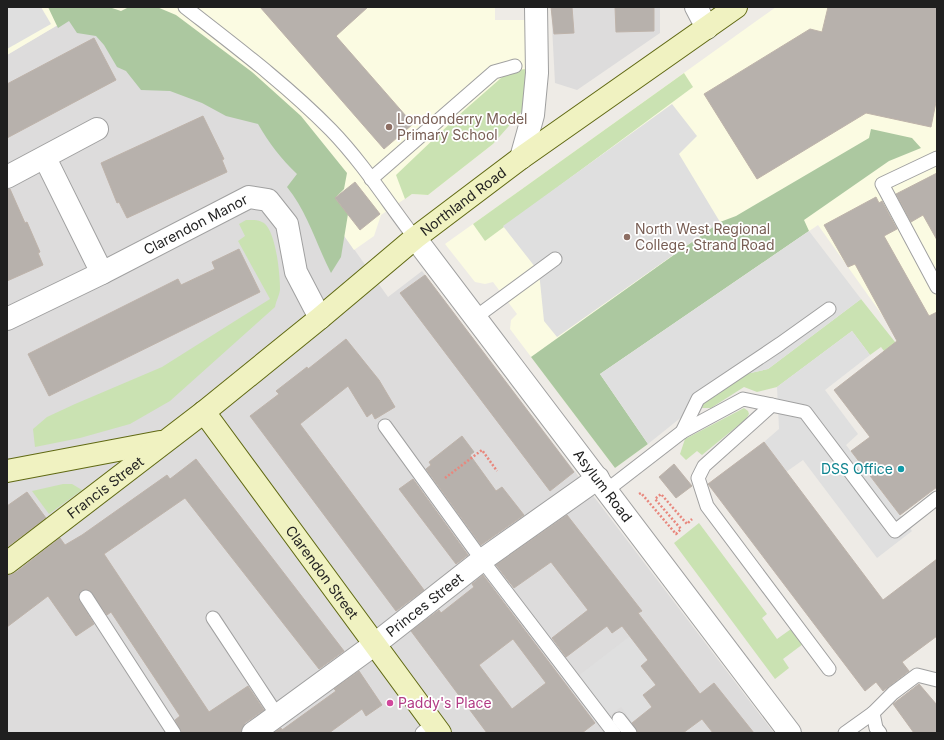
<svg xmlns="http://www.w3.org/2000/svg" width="944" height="740" font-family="Inter,sans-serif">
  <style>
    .residential { fill: #dddcdc }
    .education { fill: #fbfbe2 }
    .grass { fill: #cae2b2 }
    .forest { fill: #acc8a0 }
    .parking { fill: #dfdfdf }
    .building { fill: #b7b1ac; stroke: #beb3aa; fill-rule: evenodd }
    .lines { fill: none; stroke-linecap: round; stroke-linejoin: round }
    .lane-casing { stroke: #a0a0a0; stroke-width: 15 }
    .street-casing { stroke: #a0a0a0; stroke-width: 24 }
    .secondary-casing { stroke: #606913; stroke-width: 24 }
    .path { stroke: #e8877d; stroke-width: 2.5; stroke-dasharray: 2 2; stroke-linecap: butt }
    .lane { stroke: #fff; stroke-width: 13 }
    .street { stroke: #fff; stroke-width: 22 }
    .secondary { stroke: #f0f2c1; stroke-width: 22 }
    .education-dot { fill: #8d6e63; stroke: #fff; stroke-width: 1.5 }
    .culture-dot { fill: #0f9aa8; stroke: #fff; stroke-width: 1.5 }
    .hotel-dot { fill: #d1479c; stroke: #fff; stroke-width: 1.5 }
    .labels { text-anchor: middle; stroke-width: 3.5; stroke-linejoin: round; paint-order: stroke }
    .education-label { font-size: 14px; fill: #785e54; stroke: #fff; text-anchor: start }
    .street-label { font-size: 14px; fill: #1f1f1f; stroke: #fff }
    .culture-label { font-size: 14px; fill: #0d838f; stroke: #fff; text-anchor: end }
    .hotel-label { font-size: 14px; fill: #b23c85; stroke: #fff; text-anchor: start }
  </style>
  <rect width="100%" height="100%" fill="#eeebe6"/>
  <g class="residential">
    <path d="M 551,7 L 660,7 L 660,33 L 577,90 L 555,83 Z"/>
    <path d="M 73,16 L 239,88 L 316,189 L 344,235 L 388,297 L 422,271 L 774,733 L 7,733 L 7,55 Z"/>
  </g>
  <g class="education">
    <path d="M 7,7 L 495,7 L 495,20 L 525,20 L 525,101 L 493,144 L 428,195 L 412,194 L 381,215 L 374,236 L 354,250 L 239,87 L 73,16 L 7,55 Z"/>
    <path d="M 776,7 L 937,7 L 937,392 L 818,225 L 600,374 L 648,444 L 615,468 L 510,329 L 511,320 L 517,314 L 493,282 L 485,284 L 475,282 L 445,244 Z"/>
  </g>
  <g class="grass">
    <path d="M 526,69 L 523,110 L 493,144 L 428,195 L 412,194 L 405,199 L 396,175 L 460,114 L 509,71 Z"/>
    <path d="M 684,73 L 693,87 L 485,241 L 473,224 Z"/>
    <path d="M 246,220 C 253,220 258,219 264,223 C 276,232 280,274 280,289 C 280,294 276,301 275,307 L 170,401 L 130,424 L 80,438 L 35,447 L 33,429 L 47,417 L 75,404 L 162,367 L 270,299 L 238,241 L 245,236 L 239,224 Z"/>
    <path d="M 861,299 L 937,395 L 937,422 L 881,347 L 870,355 L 852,331 L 777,387 L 757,392 L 744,387 L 711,408 L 702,408 L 704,399 L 737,376 L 768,369 Z"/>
    <path d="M 744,408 L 748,411 L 749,414 L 746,419 L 702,455 L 697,451 L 686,460 L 680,454 L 685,439 Z"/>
    <path d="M 63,484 L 72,484 L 82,490 L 49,514 L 32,491 Z"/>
    <path d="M 699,523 L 767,614 L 762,618 L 777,639 L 791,629 L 803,644 L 783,659 L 789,668 L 775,679 L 674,543 Z"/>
  </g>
  <g class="forest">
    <path d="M 48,7 L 109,7 L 121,11 L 129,7 L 157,7 L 176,15 L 252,72 L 301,116 L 347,173 L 344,189 L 335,198 L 348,214 L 341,257 L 331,273 C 316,244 308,213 287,187 L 297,174 C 281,159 269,143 258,124 L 226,116 L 202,103 L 170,91 L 141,90 L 126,71 L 117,67 L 104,45 L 96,36 L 77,33 L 69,21 L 58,28 Z"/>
    <path d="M 871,129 L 912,138 L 921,148 L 889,161 L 804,220 L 809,231 L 600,374 L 648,444 L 615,468 L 531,357 L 720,222 L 736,216 L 869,138 Z"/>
  </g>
  <g class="parking">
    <path d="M 7,7 L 41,7 L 51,24 L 7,49 Z"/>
    <path d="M 672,104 L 697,136 L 679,154 L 720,222 L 557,337 L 544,321 L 539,272 L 503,226 Z"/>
    <path d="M 809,231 L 861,299 L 768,369 L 737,376 L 704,399 L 648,444 L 600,374 Z"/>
    <path d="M 852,331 L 870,355 L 825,390 L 858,434 L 846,445 L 912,531 L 877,558 L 803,460 L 786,472 L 764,442 L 779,429 L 777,387 Z"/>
    <path d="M 630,636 L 648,660 L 641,666 L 656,685 L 643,695 L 652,707 L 632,722 L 621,707 L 609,716 L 578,676 Z"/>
  </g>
  <g class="building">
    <path d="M 260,7 L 368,7 L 336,36 L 413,124 L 384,149 Z"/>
    <path d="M 551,7 L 572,7 L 574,33 L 554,34 Z"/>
    <path d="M 615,7 L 654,7 L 654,31 L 616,32 Z"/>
    <path d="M 828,7 L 937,7 L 937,97 L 931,127 L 866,113 L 757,179 L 704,94 L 810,29 L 822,32 Z"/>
    <path d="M 94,38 L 116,80 L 7,138 L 7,84 Z"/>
    <path d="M 203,116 L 224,159 L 222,160 L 227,172 L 127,218 L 119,202 L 117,203 L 101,163 Z"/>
    <path d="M 937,173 L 937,240 L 923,215 L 911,222 L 896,194 Z"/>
    <path d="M 355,182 L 380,214 L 360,230 L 335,198 Z"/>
    <path d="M 7,189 L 10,189 L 25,223 L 27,222 L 40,252 L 38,253 L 43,265 L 7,281 Z"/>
    <path d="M 876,197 L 879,203 L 882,201 L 897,229 L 884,236 L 929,316 L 937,312 L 937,487 L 900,515 L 851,451 L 870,437 L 834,390 L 897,341 L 855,264 L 848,267 L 824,225 Z"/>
    <path d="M 239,249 L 260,292 L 49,396 L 28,354 L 178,279 L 181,285 L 215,269 L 212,262 Z"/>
    <path d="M 425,275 L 574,472 L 550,491 L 400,293 Z"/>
    <path d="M 346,339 L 379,380 L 395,407 L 375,419 L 372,413 L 367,417 L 348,386 L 300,424 L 424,590 L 396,611 L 250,416 L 279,394 L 276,391 L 307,367 L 308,369 Z"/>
    <path d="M 462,436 L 474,452 L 470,455 L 496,491 L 502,487 L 524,515 L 481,545 L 426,469 L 431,465 L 429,462 Z"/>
    <path d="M 764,442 L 883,600 L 937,559 L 937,636 L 902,662 L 909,671 L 883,691 L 876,682 L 865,691 L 708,484 Z"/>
    <path d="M 196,459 L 344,651 L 319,669 L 185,498 L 104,554 L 209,712 L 248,686 L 264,710 L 245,723 L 241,733 L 182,733 L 175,720 L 180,716 L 111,612 L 107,615 L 89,590 L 81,591 L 78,598 L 94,624 L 76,636 L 48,596 L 7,627 L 7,575 L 15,573 L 60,538 L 65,545 L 82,535 L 167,475 L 170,479 Z"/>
    <path d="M 674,464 L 692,486 L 676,498 L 659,477 Z"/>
    <path d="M 413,479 L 468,555 L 456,564 L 399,489 Z"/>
    <path d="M 27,492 L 46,518 L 7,547 L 7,506 Z"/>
    <path d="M 567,515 L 642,611 L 638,613 L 700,694 L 714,683 L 754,733 L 713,733 L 702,719 L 683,733 L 638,733 L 632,723 L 652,707 L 643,695 L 656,685 L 641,666 L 648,660 L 622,626 L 612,633 L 607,626 L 566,657 L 552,638 L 588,610 L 551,562 L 514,588 L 496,565 Z"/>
    <path d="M 483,575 L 595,723 L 582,733 L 487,733 L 411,631 L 439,610 L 441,613 L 474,587 L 472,584 ZM 513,639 L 546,683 L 512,709 L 479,665 Z"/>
    <path d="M 359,671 L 382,705 L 366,716 L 362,709 L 329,733 L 274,733 L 281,728 L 282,730 L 336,691 L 334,689 Z"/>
    <path d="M 919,684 L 937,705 L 937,733 L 914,733 L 893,704 Z"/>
  </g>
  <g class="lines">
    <g class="lane-casing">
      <g id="lane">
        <path d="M 185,7 C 235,46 287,85 331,130 C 363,163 388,203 415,238"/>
        <path d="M 937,158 L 882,184 L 937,287"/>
        <path d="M 371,179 L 494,72 L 515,66"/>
        <path d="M 476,317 L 555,259"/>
        <path d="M 772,405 L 704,466 L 698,478 L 707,506 L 829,669"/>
        <path d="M 385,426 L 482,560 L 614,733"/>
        <path d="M 682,432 L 743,399 L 805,412 L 895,531 L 937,498"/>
        <path d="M 607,490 L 682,432 L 698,399 L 780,344 L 829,309"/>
        <path d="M 86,597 L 174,733"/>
        <path d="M 213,618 L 277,715"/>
        <path d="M 619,719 L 630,733"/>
        <path d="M 422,733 L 433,724"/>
        <path d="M 845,733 L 873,713"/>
        <path d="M 880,733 L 876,728 L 873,713 L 893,693 L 917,675 L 937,680"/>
      </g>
    </g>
    <g class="street-casing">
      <g id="street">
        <path d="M 696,7 L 707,28"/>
        <path d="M 45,158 L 102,273"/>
        <path d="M 521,158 L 533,115 L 537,73 L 536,7"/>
        <path d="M 7,177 L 97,129"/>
        <path id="s1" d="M 415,238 L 790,733"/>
        <path id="s2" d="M 7,319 L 102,273 L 249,197 L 268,200 L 287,224 L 296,272 L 320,318"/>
        <path id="s3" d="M 253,733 L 375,644 L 482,560 L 598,478"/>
      </g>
    </g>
    <g class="secondary-casing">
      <g id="secondary">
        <path id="s4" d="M 204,412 L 440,733"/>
        <path d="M 7,471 L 160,442"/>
        <path id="s5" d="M 7,563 L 204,412 L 320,318 L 415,238 L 521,158 L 736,7"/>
      </g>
    </g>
    <g class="path">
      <path d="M 445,478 L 482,450 L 497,471"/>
      <path d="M 639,494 L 641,493 L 676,534 L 681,529 L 655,499 L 661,494 L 687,524 L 692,519"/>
    </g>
    <use href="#lane" class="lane"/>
    <use href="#street" class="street"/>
    <use href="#secondary" class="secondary"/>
  </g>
  <g class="education-dot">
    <circle cx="389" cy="127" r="4"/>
    <circle cx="627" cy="237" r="4"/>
  </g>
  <circle class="culture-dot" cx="901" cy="469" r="4"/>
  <circle class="hotel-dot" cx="390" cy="703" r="4"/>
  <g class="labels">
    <g class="education-label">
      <text x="397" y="124">Londonderry Model<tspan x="397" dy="16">Primary School</tspan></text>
      <text x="635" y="234">North West Regional<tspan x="635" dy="16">College, Strand Road</tspan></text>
    </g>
    <g class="street-label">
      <text dy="5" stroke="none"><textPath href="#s5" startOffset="582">Northland Road</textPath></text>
      <text dy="5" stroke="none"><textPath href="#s2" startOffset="211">Clarendon Manor</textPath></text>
      <text dy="5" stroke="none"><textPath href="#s1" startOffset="311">Asylum Road</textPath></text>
      <text dy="5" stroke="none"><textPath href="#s5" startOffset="124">Francis Street</textPath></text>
      <text dy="5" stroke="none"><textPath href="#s4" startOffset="199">Clarendon Street</textPath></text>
      <text dy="5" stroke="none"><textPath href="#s3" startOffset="214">Princes Street</textPath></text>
    </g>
    <g class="culture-label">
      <text x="893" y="474">DSS Office</text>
    </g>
    <g class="hotel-label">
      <text x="398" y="708">Paddy's Place</text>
    </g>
  </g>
  <rect width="944" height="740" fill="none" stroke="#1f1f1f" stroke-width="16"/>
</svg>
